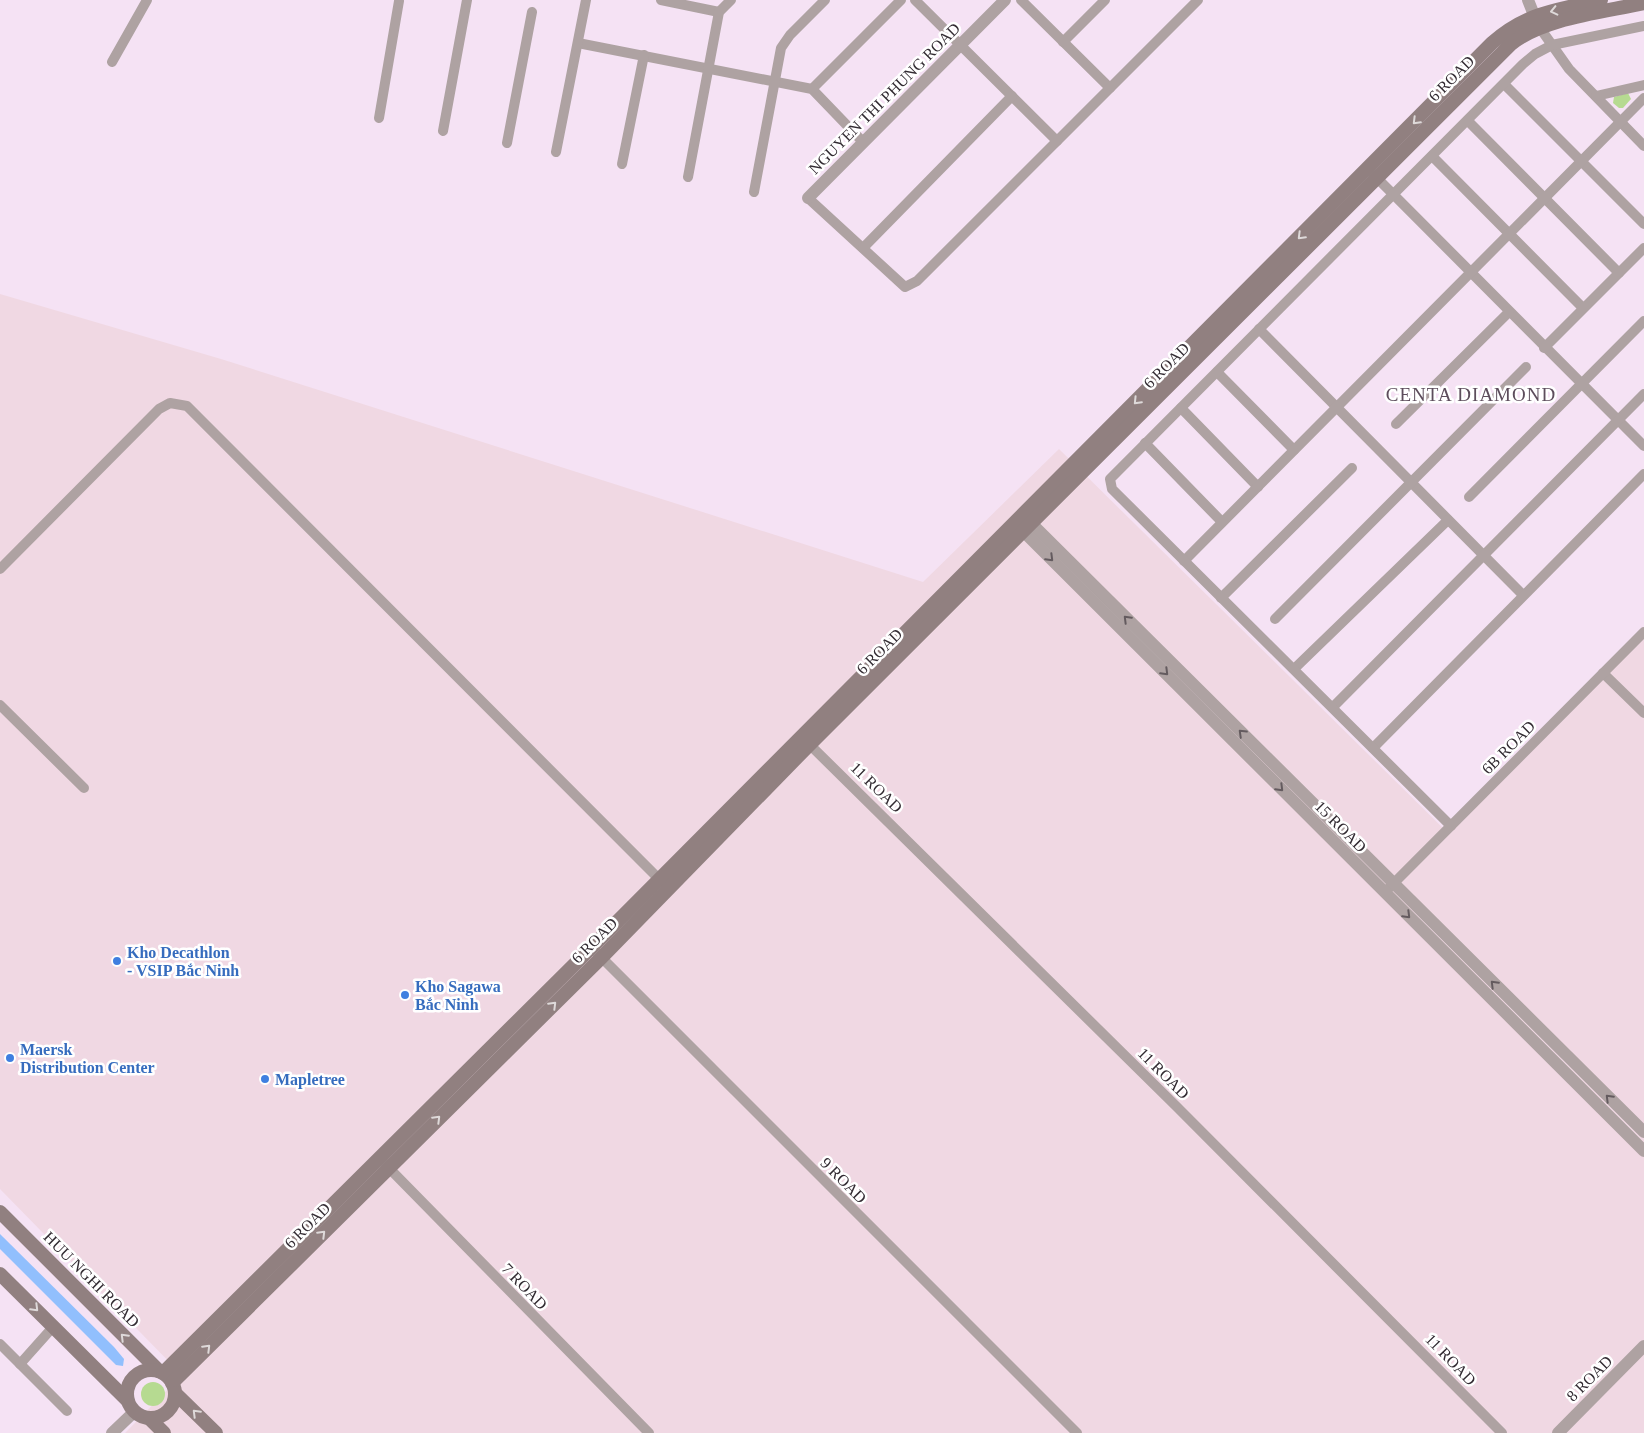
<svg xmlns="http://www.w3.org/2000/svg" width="1644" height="1433" font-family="Georgia,serif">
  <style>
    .industrial { fill: #f0d8e3 }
    .green { fill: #b6da91 }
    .water { fill: #91bffd }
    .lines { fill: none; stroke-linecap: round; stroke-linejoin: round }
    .minor { stroke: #aea2a2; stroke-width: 10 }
    .tertiary { stroke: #aea2a2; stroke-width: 12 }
    .secondary { stroke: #918080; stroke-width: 14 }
    .oneway { stroke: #ded9d9 }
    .oneway2 { stroke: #645b5f }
    .shop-dot { fill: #3f7fe0; stroke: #fff; stroke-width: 2 }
    .labels { text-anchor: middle; stroke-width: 5; stroke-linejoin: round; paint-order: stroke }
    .street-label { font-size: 16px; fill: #322b32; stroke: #fff }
    .shop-label { font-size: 16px; font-weight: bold; fill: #366cbe; stroke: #fff; text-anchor: start }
    .quarter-label { font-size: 19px; letter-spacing: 1px; fill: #5d4d5c; stroke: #fff }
  </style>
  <rect width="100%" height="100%" fill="#f5e2f4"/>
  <path class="industrial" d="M 0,294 L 221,359 L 923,582 L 1059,449 L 1447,832 L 1644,635 L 1644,1433 L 125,1433 L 182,1375 L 0,1189 Z"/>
  <g class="green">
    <path d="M 1628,93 L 1631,99 L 1623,108 L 1619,108 L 1613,103 L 1614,97 Z"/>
    <circle cx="153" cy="1394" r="12"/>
  </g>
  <path class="water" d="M 0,1234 L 114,1347 L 124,1359 L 123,1366 L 116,1365 L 0,1249 Z"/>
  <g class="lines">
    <g class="minor">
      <path d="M 661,0 L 719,12"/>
      <path d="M 915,0 L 1057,141"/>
      <path d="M 1021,0 L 1110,88"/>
      <path d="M 1540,28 L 1569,69 L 1644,146"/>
      <path d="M 1063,42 L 1105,0"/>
      <path d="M 578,43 L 812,89 L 863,142"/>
      <path d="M 112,62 L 147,0"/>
      <path d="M 1504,84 L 1644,224"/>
      <path d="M 812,89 L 901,0"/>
      <path d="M 1596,96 L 1644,85"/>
      <path d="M 379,118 L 399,1"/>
      <path d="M 1468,121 L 1619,273"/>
      <path d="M 443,131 L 467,0"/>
      <path d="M 507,143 L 532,12"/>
      <path d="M 556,152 L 586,0"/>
      <path d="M 1432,156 L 1583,308"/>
      <path d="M 622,164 L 644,55"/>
      <path d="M 1372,173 L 1644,446"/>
      <path d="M 688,177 L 719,12 L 731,0"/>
      <path d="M 754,192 L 781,48 L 790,35 L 825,0"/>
      <path d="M 808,198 L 905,287 L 917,281 L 1198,0"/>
      <path d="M 863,248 L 1012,96"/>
      <path d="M 1259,329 L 1523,595"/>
      <path d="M 1544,348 L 1644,248"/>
      <path d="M 1217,372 L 1294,450"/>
      <path d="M 1181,408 L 1258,487"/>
      <path d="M 1396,424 L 1509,312"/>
      <path d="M 1145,443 L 1222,522"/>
      <path d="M 1469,497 L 1644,321"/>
      <path d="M 1184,561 L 1644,98"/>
      <path d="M 0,569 L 159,409 L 170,403 L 187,406 L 663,883"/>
      <path d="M 1221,598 L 1352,468"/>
      <path d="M 1275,619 L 1526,367"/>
      <path d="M 1294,669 L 1448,520"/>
      <path d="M 1603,673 L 1644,713"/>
      <path d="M 0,705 L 84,788"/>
      <path d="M 1333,707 L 1644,394"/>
      <path d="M 806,741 L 1176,1106 L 1502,1433"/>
      <path d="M 1373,748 L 1644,474"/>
      <path d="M 1451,826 L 1112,489 L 1110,479 L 1523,64 L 1535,54 L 1552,45 L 1644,26"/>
      <path d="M 1389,888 L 1644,632"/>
      <path d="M 597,953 L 1077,1433"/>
      <path d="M 384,1163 L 649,1433"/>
      <path d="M 0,1344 L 67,1411"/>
      <path d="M 20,1364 L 53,1327"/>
    </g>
    <g class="tertiary">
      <path d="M 1528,0 L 1534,15"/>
      <path d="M 808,198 L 1005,0"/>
      <path d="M 1025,517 L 1644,1132"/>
      <path d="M 1017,525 L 1644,1151"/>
      <path d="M 112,1433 L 134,1412"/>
      <path d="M 1558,1433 L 1644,1346"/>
    </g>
    <g class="secondary">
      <path d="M 0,1212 L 159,1371"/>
      <path d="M 0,1274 L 127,1400"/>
      <circle cx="151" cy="1394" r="24"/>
      <path d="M 163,1373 L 591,948 L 1492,43 C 1527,12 1558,10 1601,0"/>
      <path d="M 172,1383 L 601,958 L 810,744 L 1511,44 C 1543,18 1604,12 1644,3"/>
      <path d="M 175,1393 L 216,1433"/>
      <path d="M 150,1419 L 164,1433"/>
    </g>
  </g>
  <defs><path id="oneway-chevron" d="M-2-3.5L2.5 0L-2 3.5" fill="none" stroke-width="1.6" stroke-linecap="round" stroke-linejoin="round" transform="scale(1.25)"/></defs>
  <g class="oneway">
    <use href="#oneway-chevron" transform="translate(1554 11) rotate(167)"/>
    <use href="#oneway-chevron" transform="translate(1416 121) rotate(135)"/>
    <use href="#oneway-chevron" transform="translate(1301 236) rotate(135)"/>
    <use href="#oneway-chevron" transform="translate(1137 401) rotate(134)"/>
    <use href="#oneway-chevron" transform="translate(553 1005) rotate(-45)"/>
    <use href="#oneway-chevron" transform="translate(437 1119) rotate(-45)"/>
    <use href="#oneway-chevron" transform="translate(322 1234) rotate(-45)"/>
    <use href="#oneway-chevron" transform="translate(35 1308) rotate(45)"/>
    <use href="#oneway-chevron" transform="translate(124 1337) rotate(-135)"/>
    <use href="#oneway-chevron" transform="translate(207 1348) rotate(-45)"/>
    <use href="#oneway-chevron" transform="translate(196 1413) rotate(-135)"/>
  </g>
  <g class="oneway2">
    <use href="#oneway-chevron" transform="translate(1050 558) rotate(45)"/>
    <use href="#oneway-chevron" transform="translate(1127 619) rotate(-135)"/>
    <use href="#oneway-chevron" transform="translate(1165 672) rotate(45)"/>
    <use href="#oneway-chevron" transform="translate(1242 733) rotate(-136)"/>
    <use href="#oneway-chevron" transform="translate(1280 788) rotate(45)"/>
    <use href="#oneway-chevron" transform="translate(1407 915) rotate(45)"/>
    <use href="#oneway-chevron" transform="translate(1494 984) rotate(-135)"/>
    <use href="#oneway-chevron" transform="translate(1609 1098) rotate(-135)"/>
  </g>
  <g class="shop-dot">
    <circle cx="117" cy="961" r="5"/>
    <circle cx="405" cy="995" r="5"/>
    <circle cx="10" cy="1058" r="5"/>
    <circle cx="265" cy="1079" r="5"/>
  </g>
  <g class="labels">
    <g class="street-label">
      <text transform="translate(1451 78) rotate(-45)" y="6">6 ROAD</text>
      <text transform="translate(884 98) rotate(-45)" y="6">NGUYEN THI PHUNG ROAD</text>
      <text transform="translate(1166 365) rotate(-45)" y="6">6 ROAD</text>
      <text transform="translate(879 651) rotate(-45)" y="6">6 ROAD</text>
      <text transform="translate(1508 747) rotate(-45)" y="6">6B ROAD</text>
      <text transform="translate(877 787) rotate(44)" y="6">11 ROAD</text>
      <text transform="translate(1341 826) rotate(45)" y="6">15 ROAD</text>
      <text transform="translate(594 940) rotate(-45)" y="6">6 ROAD</text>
      <text transform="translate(1164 1073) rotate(45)" y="6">11 ROAD</text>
      <text transform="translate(844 1180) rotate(45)" y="6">9 ROAD</text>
      <text transform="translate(307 1225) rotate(-45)" y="6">6 ROAD</text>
      <text transform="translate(92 1279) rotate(45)" y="6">HUU NGHI ROAD</text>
      <text transform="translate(525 1286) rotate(46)" y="6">7 ROAD</text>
      <text transform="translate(1451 1359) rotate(46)" y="6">11 ROAD</text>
      <text transform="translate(1589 1378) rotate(-45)" y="6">8 ROAD</text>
    </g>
    <g class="shop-label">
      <text x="127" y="958">Kho Decathlon<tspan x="127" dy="18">- VSIP Bắc Ninh</tspan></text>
      <text x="415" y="992">Kho Sagawa<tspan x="415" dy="18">Bắc Ninh</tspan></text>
      <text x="20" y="1055">Maersk<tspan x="20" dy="18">Distribution Center</tspan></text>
      <text x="275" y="1085">Mapletree</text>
    </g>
    <g class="quarter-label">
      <text x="1471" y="401">CENTA DIAMOND</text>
    </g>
  </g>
</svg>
